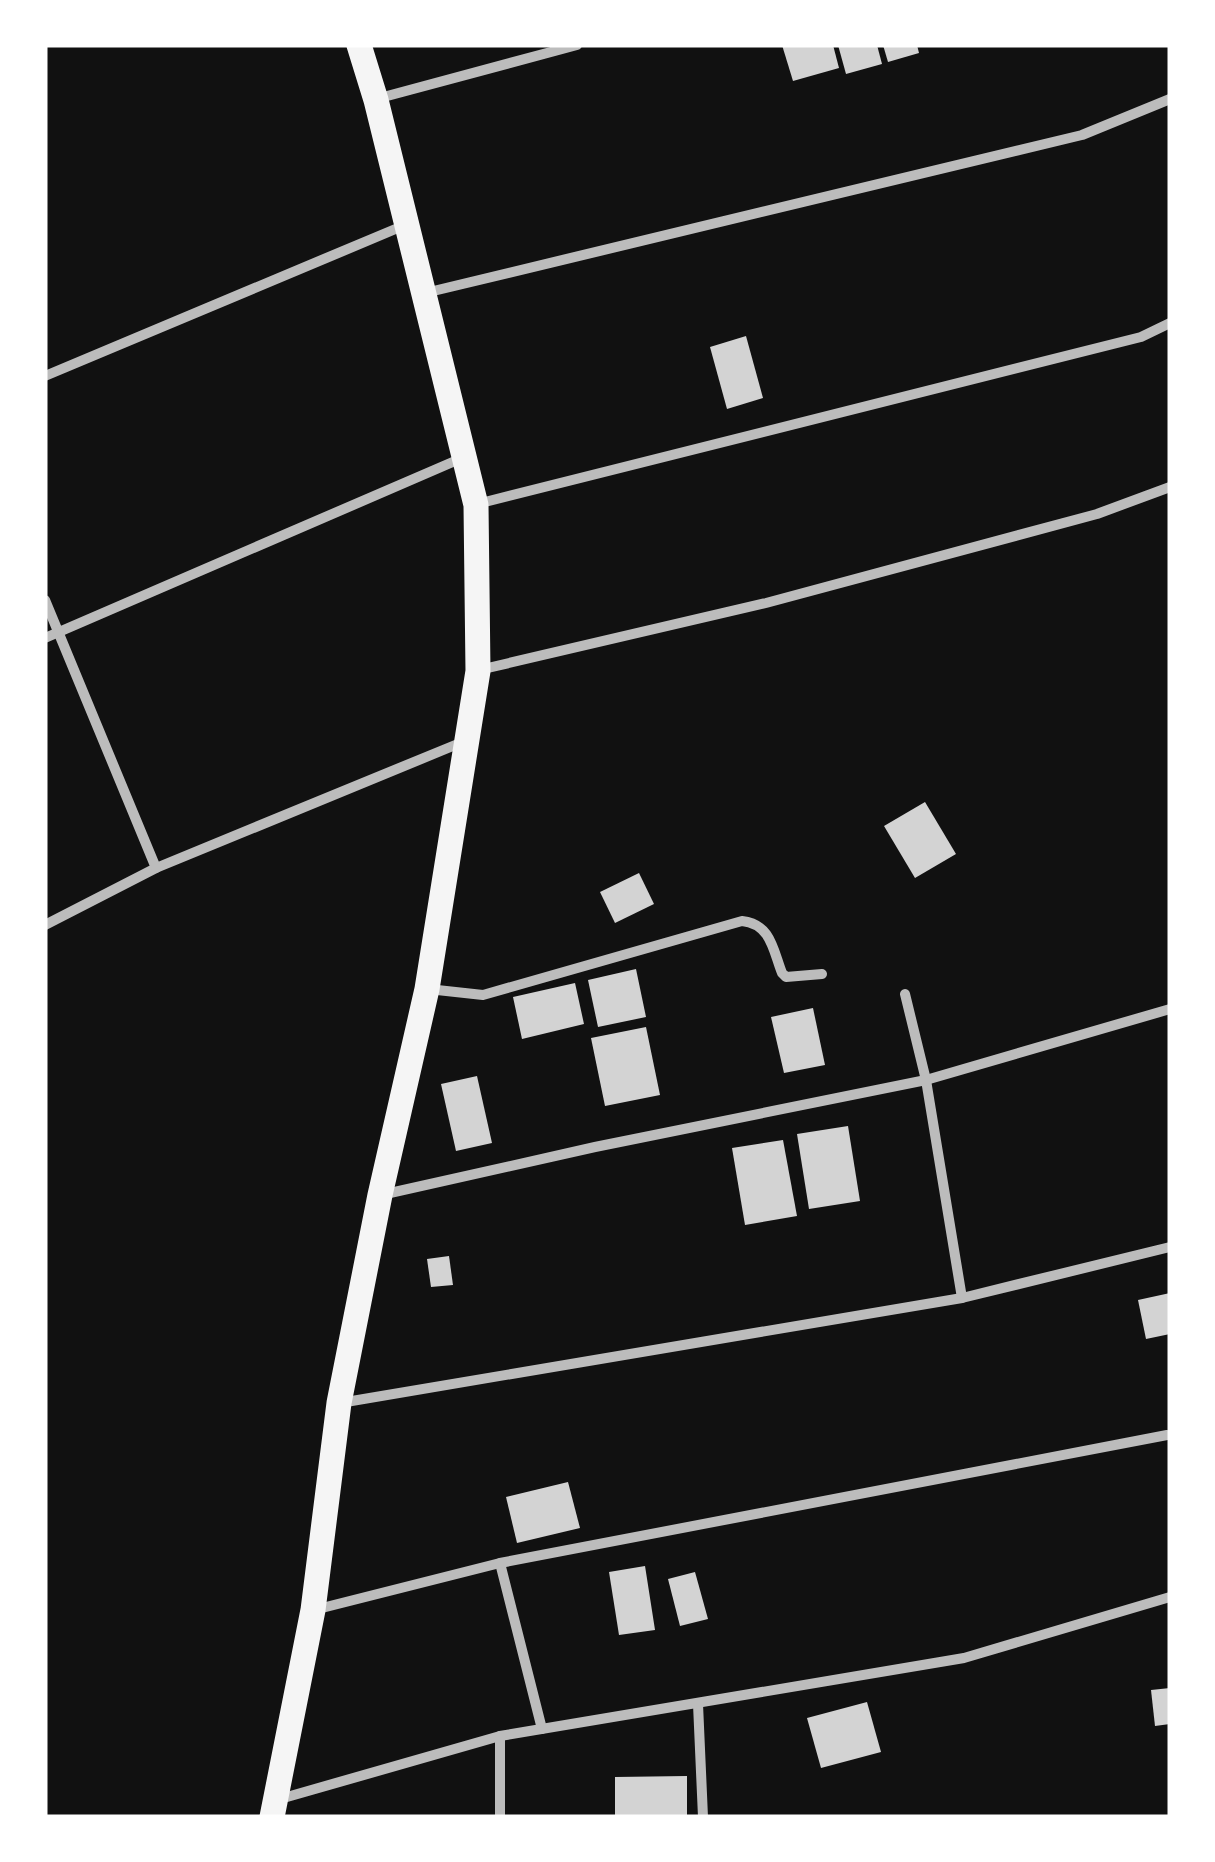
<svg xmlns="http://www.w3.org/2000/svg" width="1215" height="1862" font-family="'Exo 2',sans-serif">
  <style>
    .building { fill: #d3d3d3 }
    .lines { fill: none; stroke-linecap: round; stroke-linejoin: round }
    .minor { stroke: #bcbcbc; stroke-width: 10 }
    .primary { stroke: #f5f5f5; stroke-width: 25 }
  </style>
  <rect width="100%" height="100%" fill="#111"/>
  <g class="building">
    <path d="M 782,45 L 833,45 L 839,68 L 793,81 Z"/>
    <path d="M 838,45 L 877,45 L 882,64 L 846,74 Z"/>
    <path d="M 883,45 L 917,45 L 919,53 L 888,62 Z"/>
    <path d="M 746,336 L 763,398 L 727,409 L 710,347 Z"/>
    <path d="M 925,802 L 956,854 L 915,878 L 884,826 Z"/>
    <path d="M 639,873 L 654,904 L 615,923 L 600,892 Z"/>
    <path d="M 636,969 L 646,1017 L 598,1027 L 588,980 Z"/>
    <path d="M 575,983 L 584,1024 L 522,1039 L 513,997 Z"/>
    <path d="M 813,1008 L 825,1065 L 784,1073 L 771,1017 Z"/>
    <path d="M 646,1027 L 660,1095 L 605,1106 L 591,1038 Z"/>
    <path d="M 477,1076 L 492,1143 L 456,1151 L 441,1084 Z"/>
    <path d="M 848,1126 L 860,1201 L 809,1209 L 797,1134 Z"/>
    <path d="M 783,1140 L 797,1216 L 745,1225 L 732,1148 Z"/>
    <path d="M 449,1256 L 453,1285 L 431,1287 L 427,1259 Z"/>
    <path d="M 1170,1293 L 1170,1334 L 1146,1339 L 1138,1300 Z"/>
    <path d="M 568,1482 L 580,1528 L 517,1543 L 506,1497 Z"/>
    <path d="M 645,1566 L 655,1630 L 619,1635 L 609,1572 Z"/>
    <path d="M 695,1572 L 708,1619 L 680,1626 L 668,1579 Z"/>
    <path d="M 1170,1688 L 1170,1724 L 1155,1726 L 1151,1690 Z"/>
    <path d="M 867,1702 L 881,1752 L 821,1768 L 807,1718 Z"/>
    <path d="M 687,1776 L 687,1817 L 615,1817 L 615,1777 Z"/>
  </g>
  <g class="lines">
    <g class="minor">
      <path d="M 376,99 L 577,45"/>
      <path d="M 425,293 L 1082,135 L 1170,99"/>
      <path d="M 45,376 L 405,225"/>
      <path d="M 477,504 L 1141,337 L 1170,323"/>
      <path d="M 45,600 L 156,868 L 45,925"/>
      <path d="M 45,638 L 462,458"/>
      <path d="M 479,670 L 766,603 L 1097,514 L 1170,487"/>
      <path d="M 156,868 L 465,741"/>
      <path d="M 428,989 L 483,995 L 742,921 C 771,924 773,950 782,973 L 786,977 L 822,974"/>
      <path d="M 905,994 L 926,1080 L 962,1298"/>
      <path d="M 381,1195 L 595,1147 L 926,1080 L 1170,1009"/>
      <path d="M 340,1403 L 962,1298 L 1170,1247"/>
      <path d="M 500,1563 L 542,1729"/>
      <path d="M 314,1610 L 500,1563 L 1167,1435"/>
      <path d="M 698,1704 L 703,1817"/>
      <path d="M 500,1736 L 500,1817"/>
      <path d="M 280,1799 L 500,1736 L 964,1658 L 1170,1597"/>
    </g>
    <path class="primary" d="M 272,1817 L 313,1610 L 339,1403 L 380,1195 L 427,989 L 478,671 L 476,505 L 376,100 L 359,45"/>
  </g>
  <rect width="1215" height="1862" fill="none" stroke="#ffffff" stroke-width="95"/>
</svg>
